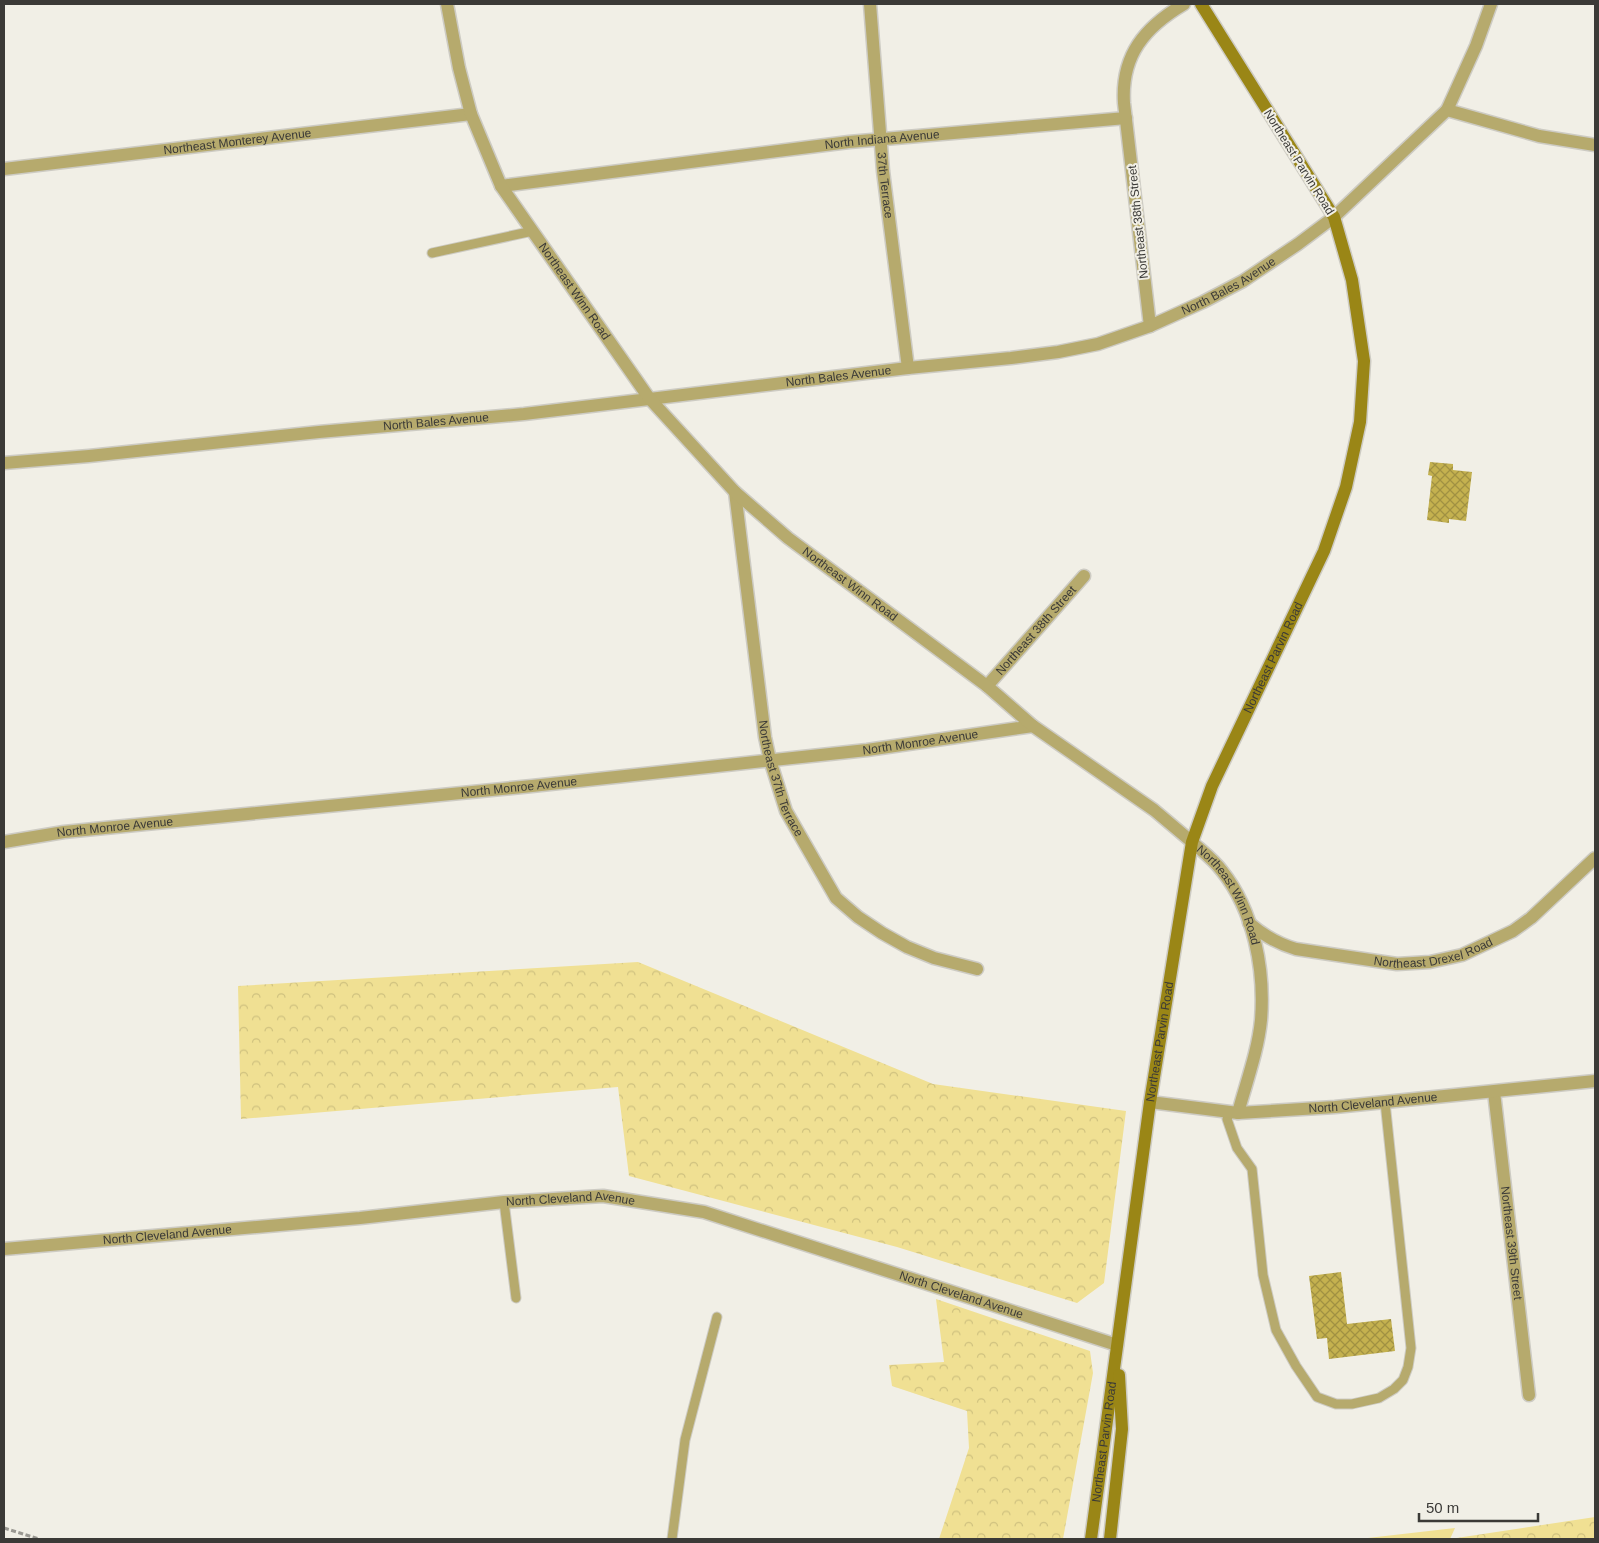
<svg xmlns="http://www.w3.org/2000/svg" width="1599" height="1543" font-family="Helvetica,sans-serif">
  <style>
    .green { fill: #f0e093 }
    .forest { fill: url(#forest-crowns) }
    .building { fill: url(#building-cross-hatch) }
    .lines { fill: none; stroke-linecap: round; stroke-linejoin: round }
    .service-casing { stroke: #cdcbc3; stroke-width: 11 }
    .minor-casing { stroke: #cdcbc3; stroke-width: 15 }
    .tertiary-casing { stroke: #cdcbc3; stroke-width: 15 }
    .secondary-casing { stroke: #cdcbc3; stroke-width: 15 }
    .path { stroke: #9a9892; stroke-width: 3; stroke-dasharray: 5 2.5; stroke-linecap: butt }
    .service { stroke: #b6aa6d; stroke-width: 9 }
    .minor { stroke: #b6aa6d; stroke-width: 12 }
    .tertiary { stroke: #b6aa6d; stroke-width: 12 }
    .secondary { stroke: #9a8616; stroke-width: 12 }
    .labels { text-anchor: middle; stroke-width: 4; stroke-linejoin: round; paint-order: stroke }
    .street-label { font-size: 12px; fill: #3b3a37; stroke: #f1efe6 }
  </style>
  <defs>
    <pattern id="forest-crowns" width="20" height="18" patternUnits="userSpaceOnUse" patternTransform="scale(1.25)"><rect width="20" height="18" fill="#f0e093"/><path d="M2 6a3 3 0 1 1 6 0M12 15a3 3 0 1 1 6 0" fill="none" stroke="#cfc17f"/></pattern>
    <pattern id="building-cross-hatch" width="8" height="8" patternUnits="userSpaceOnUse" patternTransform="scale(1.25)"><rect width="8" height="8" fill="#c4b14f"/><path d="M0 0l8 8M0 8l8-8" fill="none" stroke="#a09142"/></pattern>
  </defs>
  <rect width="100%" height="100%" fill="#f1efe6"/>
  <path class="green" d="M 1455,1528 L 1450,1539 L 1359,1539 Z"/>
  <g class="forest">
    <path d="M 638,962 L 933,1084 L 1126,1111 L 1104,1283 L 1077,1303 L 897,1247 L 629,1176 L 618,1087 L 241,1119 L 238,986 Z"/>
    <path d="M 936,1299 L 1090,1351 L 1093,1373 L 1063,1539 L 939,1539 L 969,1448 L 967,1411 L 892,1386 L 889,1365 L 944,1362 Z"/>
    <path d="M 1595,1517 L 1595,1539 L 1450,1539 Z"/>
  </g>
  <g class="building">
    <path d="M 1430,462 L 1453,464 L 1453,470 L 1472,472 L 1466,521 L 1449,519 L 1449,523 L 1427,520 L 1432,476 L 1428,475 Z"/>
    <path d="M 1341,1272 L 1347,1324 L 1391,1319 L 1395,1351 L 1329,1359 L 1327,1338 L 1317,1339 L 1309,1276 Z"/>
  </g>
  <g class="lines">
    <g class="service-casing">
      <g id="service">
        <path d="M 432,253 L 533,231"/>
        <path d="M 1230,1112 L 1227,1119 L 1237,1148 L 1252,1169 L 1263,1275 L 1276,1330 L 1296,1366 L 1317,1397 L 1336,1404 L 1352,1404 L 1379,1398 L 1394,1389 L 1403,1380 L 1408,1367 L 1411,1348 L 1385,1102"/>
        <path d="M 504,1202 L 516,1298"/>
        <path d="M 672,1539 L 685,1440 L 717,1317"/>
      </g>
    </g>
    <g class="minor-casing">
      <g id="minor">
        <path id="s1" d="M 870,4 L 883,171 L 908,368"/>
        <path d="M 1447,110 L 1476,46 L 1491,4"/>
        <path id="s2" d="M 4,169 L 471,114"/>
        <path id="s3" d="M 501,186 L 849,142 L 1126,118"/>
        <path d="M 1150,326 L 1124,103 C 1121,55 1145,27 1184,4"/>
        <path id="s4" d="M 4,463 L 89,456 L 319,432 L 524,414 L 908,368 L 1011,358 L 1058,352 L 1098,344 L 1150,326 L 1203,302 L 1243,281 L 1298,244 L 1334,217 L 1447,110 L 1539,136 L 1595,145"/>
        <path id="s5" d="M 735,492 L 765,737 L 770,760 L 786,811 L 836,898 L 858,917 L 882,933 L 907,947 L 934,958 L 977,969"/>
        <path id="s6" d="M 987,686 L 1084,576"/>
        <path id="s7" d="M 4,842 L 64,832 L 532,786 L 867,750 L 1033,726"/>
        <path id="s8" d="M 1192,842 C 1202,851 1214,860 1222,871 C 1254,911 1265,970 1261,1020 C 1258,1051 1246,1083 1238,1113"/>
        <path id="s9" d="M 1249,923 C 1263,935 1278,944 1296,949 L 1397,964 L 1430,962 L 1462,955 L 1513,931 L 1531,918 L 1595,858"/>
        <path id="s10" d="M 1494,1092 L 1529,1395"/>
        <path id="s11" d="M 1150,1102 L 1238,1113 L 1335,1107 L 1595,1081"/>
        <path id="s12" d="M 4,1249 L 360,1218 L 504,1202 L 603,1196 L 704,1212 L 1117,1345"/>
      </g>
    </g>
    <g class="tertiary-casing">
      <g id="tertiary">
        <path id="s13" d="M 447,4 L 459,68 L 471,114 L 501,186 L 649,398 L 735,492 L 788,538 L 987,686 L 1033,726 L 1154,810 L 1192,842"/>
      </g>
    </g>
    <g class="secondary-casing">
      <g id="secondary">
        <path id="s14" d="M 1091,1539 L 1150,1102 L 1192,842 L 1212,786 L 1324,551 L 1346,487 L 1360,422 L 1364,361 L 1352,280 L 1334,217 L 1201,4"/>
        <path d="M 1110,1539 L 1122,1429 L 1119,1375"/>
      </g>
    </g>
    <path class="path" d="M 4,1528 L 39,1539"/>
    <use href="#service" class="service"/>
    <use href="#minor" class="minor"/>
    <use href="#tertiary" class="tertiary"/>
    <use href="#secondary" class="secondary"/>
  </g>
  <g class="labels">
    <g class="street-label">
      <text dy="4" stroke="none"><textPath href="#s3" startOffset="384">North Indiana Avenue</textPath></text>
      <text dy="4" stroke="none"><textPath href="#s2" startOffset="235">Northeast Monterey Avenue</textPath></text>
      <text transform="translate(1299 162) rotate(58)" y="4">Northeast Parvin Road</text>
      <text dy="4" stroke="none"><textPath href="#s1" startOffset="182">37th Terrace</textPath></text>
      <text transform="translate(1138 222) rotate(-96)" y="4">Northeast 38th Street</text>
      <text dy="4" stroke="none"><textPath href="#s4" startOffset="1244">North Bales Avenue</textPath></text>
      <text dy="4" stroke="none"><textPath href="#s13" startOffset="319">Northeast Winn Road</textPath></text>
      <text dy="4" stroke="none"><textPath href="#s4" startOffset="839">North Bales Avenue</textPath></text>
      <text dy="4" stroke="none"><textPath href="#s4" startOffset="434">North Bales Avenue</textPath></text>
      <text dy="4" stroke="none"><textPath href="#s13" startOffset="724">Northeast Winn Road</textPath></text>
      <text dy="4" stroke="none"><textPath href="#s6" startOffset="74">Northeast 38th Street</textPath></text>
      <text dy="4" stroke="none"><textPath href="#s14" startOffset="906">Northeast Parvin Road</textPath></text>
      <text dy="4" stroke="none"><textPath href="#s7" startOffset="922">North Monroe Avenue</textPath></text>
      <text dy="4" stroke="none"><textPath href="#s5" startOffset="291">Northeast 37th Terrace</textPath></text>
      <text dy="4" stroke="none"><textPath href="#s7" startOffset="518">North Monroe Avenue</textPath></text>
      <text dy="4" stroke="none"><textPath href="#s7" startOffset="112">North Monroe Avenue</textPath></text>
      <text dy="4" stroke="none"><textPath href="#s8" startOffset="66">Northeast Winn Road</textPath></text>
      <text dy="4" stroke="none"><textPath href="#s9" startOffset="194">Northeast Drexel Road</textPath></text>
      <text dy="4" stroke="none"><textPath href="#s14" startOffset="502">Northeast Parvin Road</textPath></text>
      <text dy="4" stroke="none"><textPath href="#s11" startOffset="224">North Cleveland Avenue</textPath></text>
      <text dy="4" stroke="none"><textPath href="#s12" startOffset="569">North Cleveland Avenue</textPath></text>
      <text dy="4" stroke="none"><textPath href="#s12" startOffset="164">North Cleveland Avenue</textPath></text>
      <text dy="4" stroke="none"><textPath href="#s10" startOffset="152">Northeast 39th Street</textPath></text>
      <text dy="4" stroke="none"><textPath href="#s12" startOffset="974">North Cleveland Avenue</textPath></text>
      <text dy="4" stroke="none"><textPath href="#s14" startOffset="98">Northeast Parvin Road</textPath></text>
    </g>
  </g>
  <rect width="1599" height="1543" fill="none" stroke="#3b3a37" stroke-width="10"/>
  <path d="M1419 1513v8h119v-8" fill="none" stroke="#3b3a37" stroke-width="2.5"/>
  <text x="1426" y="1513" font-size="15" fill="#3b3a37" stroke="#f1efe6" stroke-width="4" paint-order="stroke">50 m</text>
</svg>
